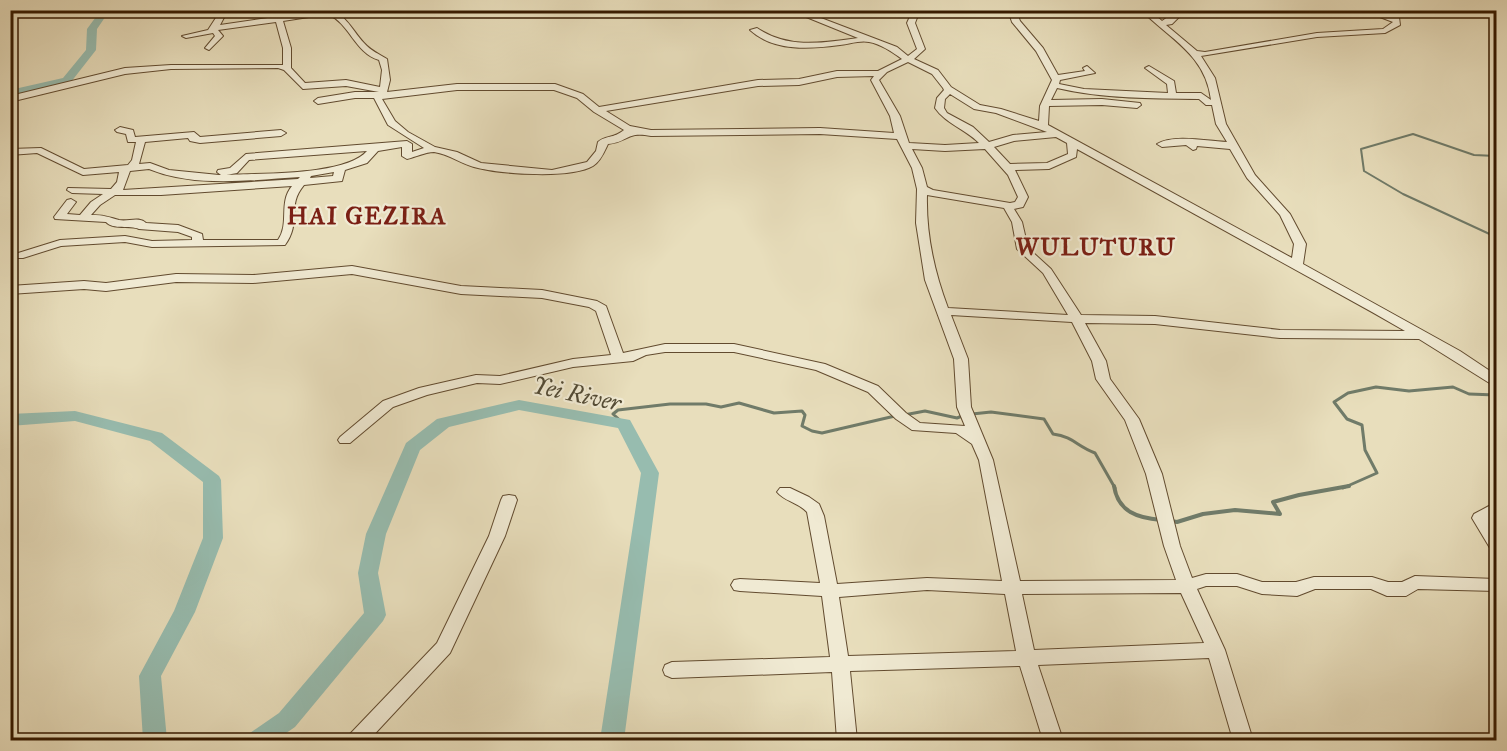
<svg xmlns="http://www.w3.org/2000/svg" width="1507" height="751" font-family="'IM FELL Great Primer',serif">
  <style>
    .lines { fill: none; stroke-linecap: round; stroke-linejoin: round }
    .stream-far2 { stroke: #707b69; stroke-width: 2 }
    .stream-far1 { stroke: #707b69; stroke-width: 3 }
    .stream { stroke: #707b69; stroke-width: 4 }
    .river { fill: #97bcaf; fill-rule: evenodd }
    .minor-casing { stroke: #624b2f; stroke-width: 2 }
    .minor { fill: #f0ead3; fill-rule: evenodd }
    .labels { text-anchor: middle; stroke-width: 4.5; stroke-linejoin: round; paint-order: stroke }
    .district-label { font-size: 24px; font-weight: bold; letter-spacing: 1.5px; fill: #7a1f14; stroke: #f0ead3 }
    .near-water-label { font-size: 24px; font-style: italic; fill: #534b35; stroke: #f0ead3 }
  </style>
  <rect width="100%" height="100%" fill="#e8debc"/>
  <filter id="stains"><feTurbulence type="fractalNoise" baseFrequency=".00333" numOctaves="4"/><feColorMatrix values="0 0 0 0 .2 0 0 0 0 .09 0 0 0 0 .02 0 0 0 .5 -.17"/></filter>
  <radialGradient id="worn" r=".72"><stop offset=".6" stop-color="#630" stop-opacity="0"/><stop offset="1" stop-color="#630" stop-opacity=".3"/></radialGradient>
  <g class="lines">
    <path class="stream-far2" d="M 1496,156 L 1474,155 L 1413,134 L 1361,149 L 1364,171 L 1403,194 L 1496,237"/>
    <g class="stream-far1">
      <path d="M 972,414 L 991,412 L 1044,419 L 1053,434 C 1074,437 1076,446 1095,453 L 1115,488"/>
      <path d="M 904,415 L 925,411 L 957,418 L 962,416"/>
      <path d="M 624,424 L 613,414 L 618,410 L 670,404 L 706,404 L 721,407 L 739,403 L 774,413 L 802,411 L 805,415 L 802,426 L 812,431 L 822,433 L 895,416"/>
      <path d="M 1343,488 L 1377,473 L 1365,450 L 1362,425 L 1347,419 L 1334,402 L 1348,393 L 1376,387 L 1409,391 L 1453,387 L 1469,394 L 1496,395"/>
    </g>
    <g class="stream">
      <path d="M 1114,486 C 1118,512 1138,518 1161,520"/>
      <path d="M 1171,521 L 1177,522 L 1203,514 L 1235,510 L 1280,514 L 1273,502 L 1299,495 L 1349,486"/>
    </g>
    <g class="river">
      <path d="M 101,10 L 110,10 L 97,29 L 96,50 L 71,82 L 10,96 L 10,90 L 63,78 L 86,50 L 87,29 Z"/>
      <path d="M 519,400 L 630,420 L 659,473 L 624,740 L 600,740 L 641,473 L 618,428 L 519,410 L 449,427 L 420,450 L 386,534 L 378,573 L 386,615 L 383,621 L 295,727 L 276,740 L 246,740 L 250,733 L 279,713 L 364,613 L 358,573 L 366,534 L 406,443 L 437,419 Z"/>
      <path d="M 75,411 L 162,433 L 219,476 L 221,480 L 223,538 L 195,612 L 161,676 L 167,740 L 143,740 L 139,676 L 174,611 L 203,538 L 203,482 L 150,441 L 75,421 L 10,426 L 10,414 Z"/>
    </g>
    <g class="minor-casing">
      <g id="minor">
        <path d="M 221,10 L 228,10 L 220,25 L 322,10 C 345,10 350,28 364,43 C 371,51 379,54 387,59 L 390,80 L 387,92 L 457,84 L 555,84 L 583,94 L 599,107 L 758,80 L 799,79 L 837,71 L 878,71 L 902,59 C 892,52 881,44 869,42 C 860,40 849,44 840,45 C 810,49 774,52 750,30 L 757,28 C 788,49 822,43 858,38 L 789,10 L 800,10 L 897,47 L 908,56 L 917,49 L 907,23 L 913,10 L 920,10 L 915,23 L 925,49 L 914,59 L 938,70 L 951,87 L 980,105 L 1001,109 L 1039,121 L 1040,106 L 1052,80 L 1036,51 L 1012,22 L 1008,10 L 1016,10 L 1020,21 L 1043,48 L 1058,75 L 1085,71 L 1083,68 L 1087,66 L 1095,73 L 1060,80 L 1059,84 L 1084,89 L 1168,93 L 1167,84 L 1145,68 L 1149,66 L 1174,81 L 1176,93 L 1201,93 L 1211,100 C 1206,55 1170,39 1141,10 L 1149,10 L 1162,21 L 1178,10 L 1186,10 L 1172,24 L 1166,25 L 1197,51 L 1205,52 L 1317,33 L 1383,29 L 1393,22 L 1372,14 L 1372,10 L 1399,17 L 1400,25 L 1385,33 L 1317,37 L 1201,56 L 1215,78 L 1226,124 L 1255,175 L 1290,214 L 1306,244 L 1303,264 L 1460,351 L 1496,375 L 1496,385 L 1491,384 L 1419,339 L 1280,338 L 1155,324 L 1085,323 L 1106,361 L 1110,379 L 1139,419 L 1162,474 L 1180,546 L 1192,578 L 1206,574 L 1237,574 L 1262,582 L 1296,582 L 1314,577 L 1372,577 L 1388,582 L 1402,582 L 1415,576 L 1496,579 L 1496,591 L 1418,589 L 1406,596 L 1387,596 L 1371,589 L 1315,589 L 1297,596 L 1262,594 L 1237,586 L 1206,586 L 1197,589 L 1225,650 L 1253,740 L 1233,740 L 1209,658 L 1038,665 L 1063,740 L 1043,740 L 1020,666 L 850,671 L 857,740 L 837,740 L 832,672 L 672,678 L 665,675 L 663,670 L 665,665 L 672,662 L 830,657 L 822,596 L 740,591 L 734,590 L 731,585 L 734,580 L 740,579 L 820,583 L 807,512 C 799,503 784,501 777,492 L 780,488 L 790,488 L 809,497 L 819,504 L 824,516 L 837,584 L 927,578 L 1002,581 L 979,460 L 972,444 L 956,433 L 912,430 L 896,419 L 868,392 L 816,370 L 734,352 L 665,352 L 646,355 L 633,361 L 573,367 L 500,384 L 477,383 L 427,395 L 393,407 L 350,443 L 340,443 L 338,440 L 340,437 L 383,401 L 419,388 L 476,375 L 500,376 L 573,359 L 611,355 L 596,311 L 589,307 L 542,298 L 461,294 L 352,274 L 253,283 L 176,282 L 106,291 L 84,289 L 10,294 L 10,286 L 84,281 L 106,283 L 176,274 L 253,275 L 352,266 L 461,286 L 542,290 L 597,301 L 606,306 L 623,353 L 665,344 L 734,344 L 825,364 L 878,386 L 906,413 L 920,423 L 965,426 L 957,407 L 954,359 L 925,280 L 916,223 L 917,189 L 912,168 L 897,139 L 820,134 L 651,136 C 626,131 629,142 608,144 C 605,150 601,161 593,166 C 571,179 503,174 478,168 C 462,165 450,154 434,152 C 426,152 415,157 407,159 L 402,156 L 402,147 L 378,151 L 367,163 L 345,170 L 342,181 L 304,185 C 286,206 302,222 285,245 L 152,247 L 125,242 L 61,246 L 23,258 L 15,258 L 15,254 L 60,240 L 125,236 L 152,241 L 192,240 L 192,237 L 178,232 L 139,229 C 130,225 113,230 106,222 L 55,219 L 54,217 L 67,200 L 71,199 L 76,202 L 67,214 L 80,215 L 91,202 L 103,194 L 72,193 L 67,190 L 68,188 L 111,189 L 117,182 L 119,172 L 83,175 L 37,153 L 10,155 L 10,149 L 41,148 L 84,169 L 128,165 L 132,160 L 136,142 L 128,142 L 126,134 L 117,132 L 115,130 L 120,127 L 133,130 L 135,137 L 194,132 L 200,137 L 281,130 L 286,133 L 281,136 L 200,143 L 190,141 L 188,138 L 145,142 L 139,164 L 150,163 L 169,170 L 219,175 L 221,175 L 217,172 L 218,170 L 230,168 L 246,154 L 407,141 L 412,144 L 412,152 L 424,148 L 388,125 L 374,98 L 355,98 L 318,104 L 314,101 L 318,98 L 355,92 L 379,92 L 346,86 L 303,89 L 284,70 L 278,68 L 171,69 L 125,74 L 10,102 L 10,96 L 125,68 L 171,65 L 283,65 L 283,48 L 276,22 L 218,30 L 223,36 L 209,50 L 205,48 L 215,36 L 213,33 L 186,38 L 182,36 L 208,30 ZM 328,14 C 350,24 355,53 379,60 L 382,70 L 380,87 L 346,80 L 305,83 L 291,68 L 291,48 L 283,21 ZM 908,62 L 932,74 L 943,88 L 944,90 L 937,98 L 935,108 C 945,123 965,129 979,143 L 945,145 L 909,143 L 900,116 L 879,80 L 887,72 ZM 874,76 L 871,80 L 890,116 L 894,133 L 820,128 L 651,130 L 630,126 L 606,111 L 758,86 L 799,85 L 837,77 ZM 1057,88 C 1103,99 1151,98 1199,99 L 1206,105 L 1212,105 L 1216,124 L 1227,142 C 1209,141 1172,134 1157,144 L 1162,147 L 1186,145 L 1193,150 L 1196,149 L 1197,146 L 1230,149 L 1247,178 L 1280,215 L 1294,244 L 1292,258 L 1048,125 L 1049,106 L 1102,105 L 1137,108 L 1141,105 L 1140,103 L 1102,99 L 1051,100 ZM 457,90 L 554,90 L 577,98 L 594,112 L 624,130 C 613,139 606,135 598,142 L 596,151 L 587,162 L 552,170 L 481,163 L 457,152 L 435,147 L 408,132 L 395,121 L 382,99 ZM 950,94 L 974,109 L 996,113 L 1047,132 L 1013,135 L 989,142 L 973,127 L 947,113 L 944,108 L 945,99 ZM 1056,137 L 1067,143 L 1068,154 L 1047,163 L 1010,164 L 994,147 L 1014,141 ZM 912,149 L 945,151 L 985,149 L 1008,175 L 1018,197 L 1015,202 L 1010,203 L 933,190 L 927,187 L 922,168 ZM 1077,149 L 1372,312 L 1405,331 L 1280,330 L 1155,316 L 1081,315 L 1051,269 L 1028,248 L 1022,222 L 1014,209 L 1023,207 L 1028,197 L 1015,170 L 1049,169 L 1076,157 ZM 367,151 C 346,176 259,173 226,175 L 237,173 L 249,160 ZM 149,169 C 195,188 251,180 300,177 L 298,179 L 123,190 L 130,171 ZM 334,172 L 333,176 L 310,178 L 311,176 ZM 292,186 C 278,203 290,223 278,240 L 203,240 L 202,234 L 178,225 L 146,223 C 139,216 128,222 119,220 C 108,217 105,215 91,215 L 100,205 L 115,195 L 161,195 ZM 927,195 L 1004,208 L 1012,222 L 1017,249 L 1043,273 L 1068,315 L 948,308 C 934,271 926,234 927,195 ZM 951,315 L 1072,322 L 1092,361 L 1096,379 L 1125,420 L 1146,474 L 1164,546 L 1176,580 L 1020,581 L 993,460 L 971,407 L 968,359 ZM 927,590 L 1005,594 L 1016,651 L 848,656 L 839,597 ZM 1181,593 L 1204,643 L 1034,650 L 1022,594 Z"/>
        <path d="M 509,495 L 515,496 L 517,500 L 505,536 L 450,653 L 369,740 L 347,740 L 350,734 L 437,643 L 489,536 L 501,500 L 503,496 Z"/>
        <path d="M 1489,506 L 1496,508 L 1496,518 L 1489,520 L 1496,531 L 1496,550 L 1490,548 L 1472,518 L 1474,514 Z"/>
      </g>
    </g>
    <use href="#minor" class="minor"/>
  </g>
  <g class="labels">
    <g class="district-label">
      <text x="367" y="224">HAI GEZIRA</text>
      <text x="1096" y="255">WULUTURU</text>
    </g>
    <g class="near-water-label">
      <text transform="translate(577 394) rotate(12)" y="8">Yei River</text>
    </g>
  </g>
  <rect width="1507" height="751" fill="none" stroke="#e8debc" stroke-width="36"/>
  <rect x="12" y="12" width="1483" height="727" fill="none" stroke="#361a00" stroke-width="3"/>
  <rect x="18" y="18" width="1471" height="715" fill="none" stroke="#361a00" stroke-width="1.5"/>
  <rect width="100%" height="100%" filter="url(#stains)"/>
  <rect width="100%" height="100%" fill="url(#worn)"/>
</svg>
